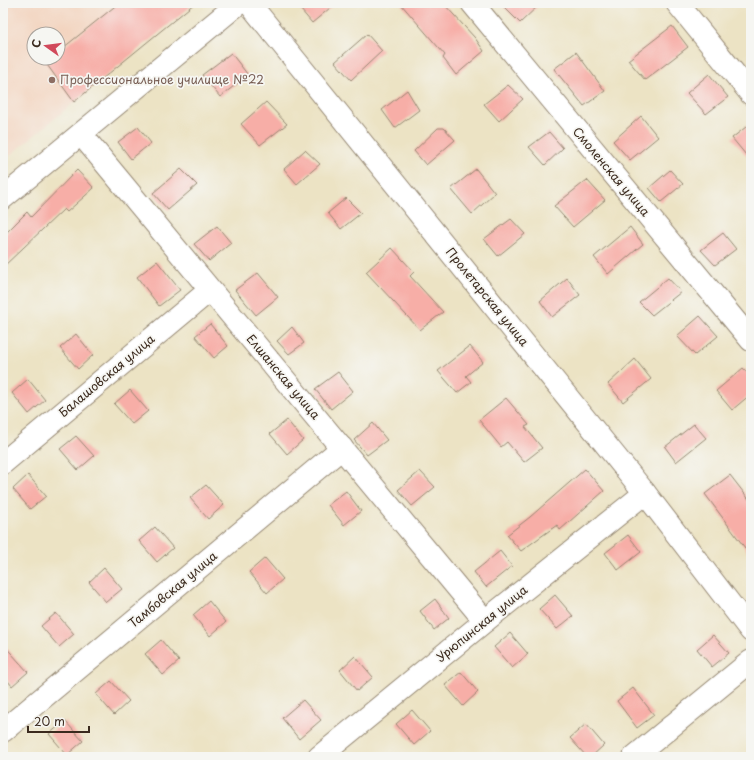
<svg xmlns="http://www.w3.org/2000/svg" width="754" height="760" font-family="'Playpen Sans',sans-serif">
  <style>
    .built { fill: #f3d4bf; fill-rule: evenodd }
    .building { fill: #f7aea7 }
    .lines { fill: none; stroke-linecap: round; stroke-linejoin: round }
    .street-casing { stroke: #948671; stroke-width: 24 }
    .street { stroke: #fff; stroke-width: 22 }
    .education-dot { fill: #8d6e63; stroke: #f6f6f2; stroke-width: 1.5 }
    .labels { text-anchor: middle; stroke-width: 3.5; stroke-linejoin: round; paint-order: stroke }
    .education-label { font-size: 12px; fill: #785e54; stroke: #f6f6f2; text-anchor: start }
    .street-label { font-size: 12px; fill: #3b2a1e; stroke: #f6f6f2 }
  </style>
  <rect width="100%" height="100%" fill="#f6f6f2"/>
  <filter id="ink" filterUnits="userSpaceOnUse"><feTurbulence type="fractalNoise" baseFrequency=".025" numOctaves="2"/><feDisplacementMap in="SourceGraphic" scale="8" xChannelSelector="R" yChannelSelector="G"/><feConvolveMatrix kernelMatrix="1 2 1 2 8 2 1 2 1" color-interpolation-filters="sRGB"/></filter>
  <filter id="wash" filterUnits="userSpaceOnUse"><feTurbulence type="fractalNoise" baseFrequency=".012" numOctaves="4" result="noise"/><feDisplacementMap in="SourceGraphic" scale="16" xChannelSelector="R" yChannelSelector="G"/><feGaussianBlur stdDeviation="0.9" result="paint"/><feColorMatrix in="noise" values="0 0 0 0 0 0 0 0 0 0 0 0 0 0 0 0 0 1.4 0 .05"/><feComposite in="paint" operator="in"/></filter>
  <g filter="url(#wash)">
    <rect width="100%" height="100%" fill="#ece3c4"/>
    <path class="built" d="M 3,3 L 185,3 L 189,8 L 3,161 ZM 34,34 L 58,34 L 58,58 L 34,58 Z"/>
    <g id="blocks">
      <g class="building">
        <path d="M 119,3 L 195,3 L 74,102 L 45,62 L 50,58 L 58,58 L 58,52 Z"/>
        <path d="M 295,3 L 336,3 L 312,23 Z"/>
        <path d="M 400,3 L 443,3 L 475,38 L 484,51 L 456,75 L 443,58 L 445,55 Z"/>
        <path d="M 500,3 L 541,3 L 520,23 Z"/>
        <path d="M 672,26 L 688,47 L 645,80 L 628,60 Z"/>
        <path d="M 367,34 L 382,51 L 351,80 L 335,62 Z"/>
        <path d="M 576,52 L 605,91 L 584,106 L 554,69 Z"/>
        <path d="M 231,53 L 248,75 L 220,97 L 202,75 Z"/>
        <path d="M 709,74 L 728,97 L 706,114 L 687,93 Z"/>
        <path d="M 508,85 L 523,99 L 499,121 L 484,104 Z"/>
        <path d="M 407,90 L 419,110 L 395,128 L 382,110 Z"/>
        <path d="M 266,102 L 287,124 L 260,145 L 241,124 Z"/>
        <path d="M 641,116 L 658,137 L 630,160 L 613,141 Z"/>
        <path d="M 751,123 L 751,161 L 732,138 Z"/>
        <path d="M 138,127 L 151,143 L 131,159 L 118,142 Z"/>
        <path d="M 438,128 L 444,128 L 455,140 L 426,165 L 414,151 Z"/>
        <path d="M 549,132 L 563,148 L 545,165 L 529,147 Z"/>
        <path d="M 305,150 L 320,164 L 297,184 L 284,169 Z"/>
        <path d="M 181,169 L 197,185 L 168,210 L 153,193 Z"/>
        <path d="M 476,169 L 495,193 L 472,214 L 451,189 Z"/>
        <path d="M 77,170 L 94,188 L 67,212 L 64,209 L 3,267 L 3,236 L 27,212 L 31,217 Z"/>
        <path d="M 670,170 L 683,184 L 661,202 L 649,188 Z"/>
        <path d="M 587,180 L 605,200 L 573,227 L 554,206 Z"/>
        <path d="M 346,198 L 361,213 L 341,229 L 328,213 Z"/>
        <path d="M 511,219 L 525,234 L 498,256 L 484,239 Z"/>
        <path d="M 217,226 L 231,243 L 209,261 L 194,244 Z"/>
        <path d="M 630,227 L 643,244 L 608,274 L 594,257 Z"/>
        <path d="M 723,233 L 736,249 L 715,265 L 701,250 Z"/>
        <path d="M 392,248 L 414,272 L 410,276 L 443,312 L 420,330 L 366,272 Z"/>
        <path d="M 157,261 L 180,290 L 159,306 L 137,277 Z"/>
        <path d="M 258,273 L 278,297 L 256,315 L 235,290 Z"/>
        <path d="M 567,278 L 580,295 L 552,317 L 540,301 Z"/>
        <path d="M 668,278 L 681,292 L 652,315 L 639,302 Z"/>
        <path d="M 700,316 L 718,336 L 695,355 L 677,336 Z"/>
        <path d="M 210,324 L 228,346 L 214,358 L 195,336 Z"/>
        <path d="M 292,327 L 304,343 L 289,354 L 277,341 Z"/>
        <path d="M 76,334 L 93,355 L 78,369 L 60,348 Z"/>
        <path d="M 470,346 L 483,362 L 466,376 L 471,382 L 457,393 L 438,371 Z"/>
        <path d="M 635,359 L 651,379 L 623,402 L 608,384 Z"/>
        <path d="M 743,368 L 751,377 L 751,394 L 732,410 L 716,391 Z"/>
        <path d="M 338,372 L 353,391 L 331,409 L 315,389 Z"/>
        <path d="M 28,379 L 45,400 L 29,414 L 12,393 Z"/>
        <path d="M 130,390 L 148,411 L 132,424 L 114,404 Z"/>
        <path d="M 506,398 L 529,425 L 525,427 L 542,448 L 524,462 L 507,442 L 501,447 L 479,420 Z"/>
        <path d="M 287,420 L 303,440 L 287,454 L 270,434 Z"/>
        <path d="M 373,423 L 387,440 L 367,455 L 354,440 Z"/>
        <path d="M 694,424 L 706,438 L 676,462 L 665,447 Z"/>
        <path d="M 76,436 L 94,456 L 78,470 L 60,449 Z"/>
        <path d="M 585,469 L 604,491 L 560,530 L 557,525 L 521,551 L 507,535 L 530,517 Z"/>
        <path d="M 420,471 L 435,487 L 412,506 L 398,490 Z"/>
        <path d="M 28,475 L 46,496 L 30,509 L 13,489 Z"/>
        <path d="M 730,475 L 751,502 L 751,556 L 705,494 Z"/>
        <path d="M 206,485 L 224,505 L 208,519 L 190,498 Z"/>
        <path d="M 346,491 L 361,511 L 344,525 L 328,505 Z"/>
        <path d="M 155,527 L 173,548 L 157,562 L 139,541 Z"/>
        <path d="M 628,535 L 641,552 L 618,570 L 605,553 Z"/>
        <path d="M 500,551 L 512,566 L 486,587 L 474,572 Z"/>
        <path d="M 265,558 L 283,579 L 267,593 L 249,572 Z"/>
        <path d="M 104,568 L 122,589 L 106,602 L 89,582 Z"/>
        <path d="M 555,595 L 573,616 L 557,629 L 539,609 Z"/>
        <path d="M 435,599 L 449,618 L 434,630 L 420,611 Z"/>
        <path d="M 209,601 L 226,622 L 210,636 L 193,615 Z"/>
        <path d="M 56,613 L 74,634 L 59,647 L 41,626 Z"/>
        <path d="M 510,633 L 528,654 L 512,668 L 494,647 Z"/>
        <path d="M 713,635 L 729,653 L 712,667 L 697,649 Z"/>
        <path d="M 161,640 L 179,661 L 163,675 L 145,654 Z"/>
        <path d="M 3,644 L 28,672 L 12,686 L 3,675 Z"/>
        <path d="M 355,656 L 373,677 L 357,691 L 340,670 Z"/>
        <path d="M 461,672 L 478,692 L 463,706 L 445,685 Z"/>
        <path d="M 111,681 L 129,701 L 114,715 L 96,694 Z"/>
        <path d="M 633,688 L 654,715 L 637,728 L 617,701 Z"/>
        <path d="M 303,700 L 321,720 L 299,739 L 282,718 Z"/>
        <path d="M 412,710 L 430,731 L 414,745 L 396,724 Z"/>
        <path d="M 65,721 L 83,741 L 67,755 L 49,734 Z"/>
        <path d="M 586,724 L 604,745 L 591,757 L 587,757 L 570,738 Z"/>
      </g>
    </g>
  </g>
  <g filter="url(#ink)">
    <use href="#blocks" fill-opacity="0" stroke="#948671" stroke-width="1"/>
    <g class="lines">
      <g class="street-casing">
        <g id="street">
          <path d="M 249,3 L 645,493 L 751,631"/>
          <path d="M 472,3 L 751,340"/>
          <path d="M 677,3 L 751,94"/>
          <path d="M 81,134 L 485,621"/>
          <path d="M 3,198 L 239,3"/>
          <path d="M 3,463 L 210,290"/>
          <path d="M 3,731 L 342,448"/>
          <path d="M 319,757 L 485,621 L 645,493"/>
          <path d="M 634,757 L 751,661"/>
        </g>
      </g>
      <use href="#street" class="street"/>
    </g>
  </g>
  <circle class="education-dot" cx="52" cy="80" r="4"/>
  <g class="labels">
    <g class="education-label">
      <text x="60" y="84">Профессиональное училище №22</text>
    </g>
    <g class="street-label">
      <text transform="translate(611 172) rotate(50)" y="4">Смоленская улица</text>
      <text transform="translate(487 297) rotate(51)" y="4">Пролетарская улица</text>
      <text transform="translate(107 376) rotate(-40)" y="4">Балашовская улица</text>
      <text transform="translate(283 377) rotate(50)" y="4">Елшанская улица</text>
      <text transform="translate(173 590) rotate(-40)" y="4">Тамбовская улица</text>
      <text transform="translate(482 624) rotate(-39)" y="4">Урюпинская улица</text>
    </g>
  </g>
  <rect width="754" height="760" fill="none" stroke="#f6f6f2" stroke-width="16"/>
  <g transform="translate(46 46) rotate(284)"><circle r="19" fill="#f6f6f2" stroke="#aba49d"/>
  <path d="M0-3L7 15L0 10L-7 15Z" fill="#d1495b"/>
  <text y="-6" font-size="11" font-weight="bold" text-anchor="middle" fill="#3b2a1e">С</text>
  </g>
  <path d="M28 726v6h61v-6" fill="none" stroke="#3b2a1e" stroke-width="2"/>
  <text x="34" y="726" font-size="12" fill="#3b2a1e" stroke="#f6f6f2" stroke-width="3" paint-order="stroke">20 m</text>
</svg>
